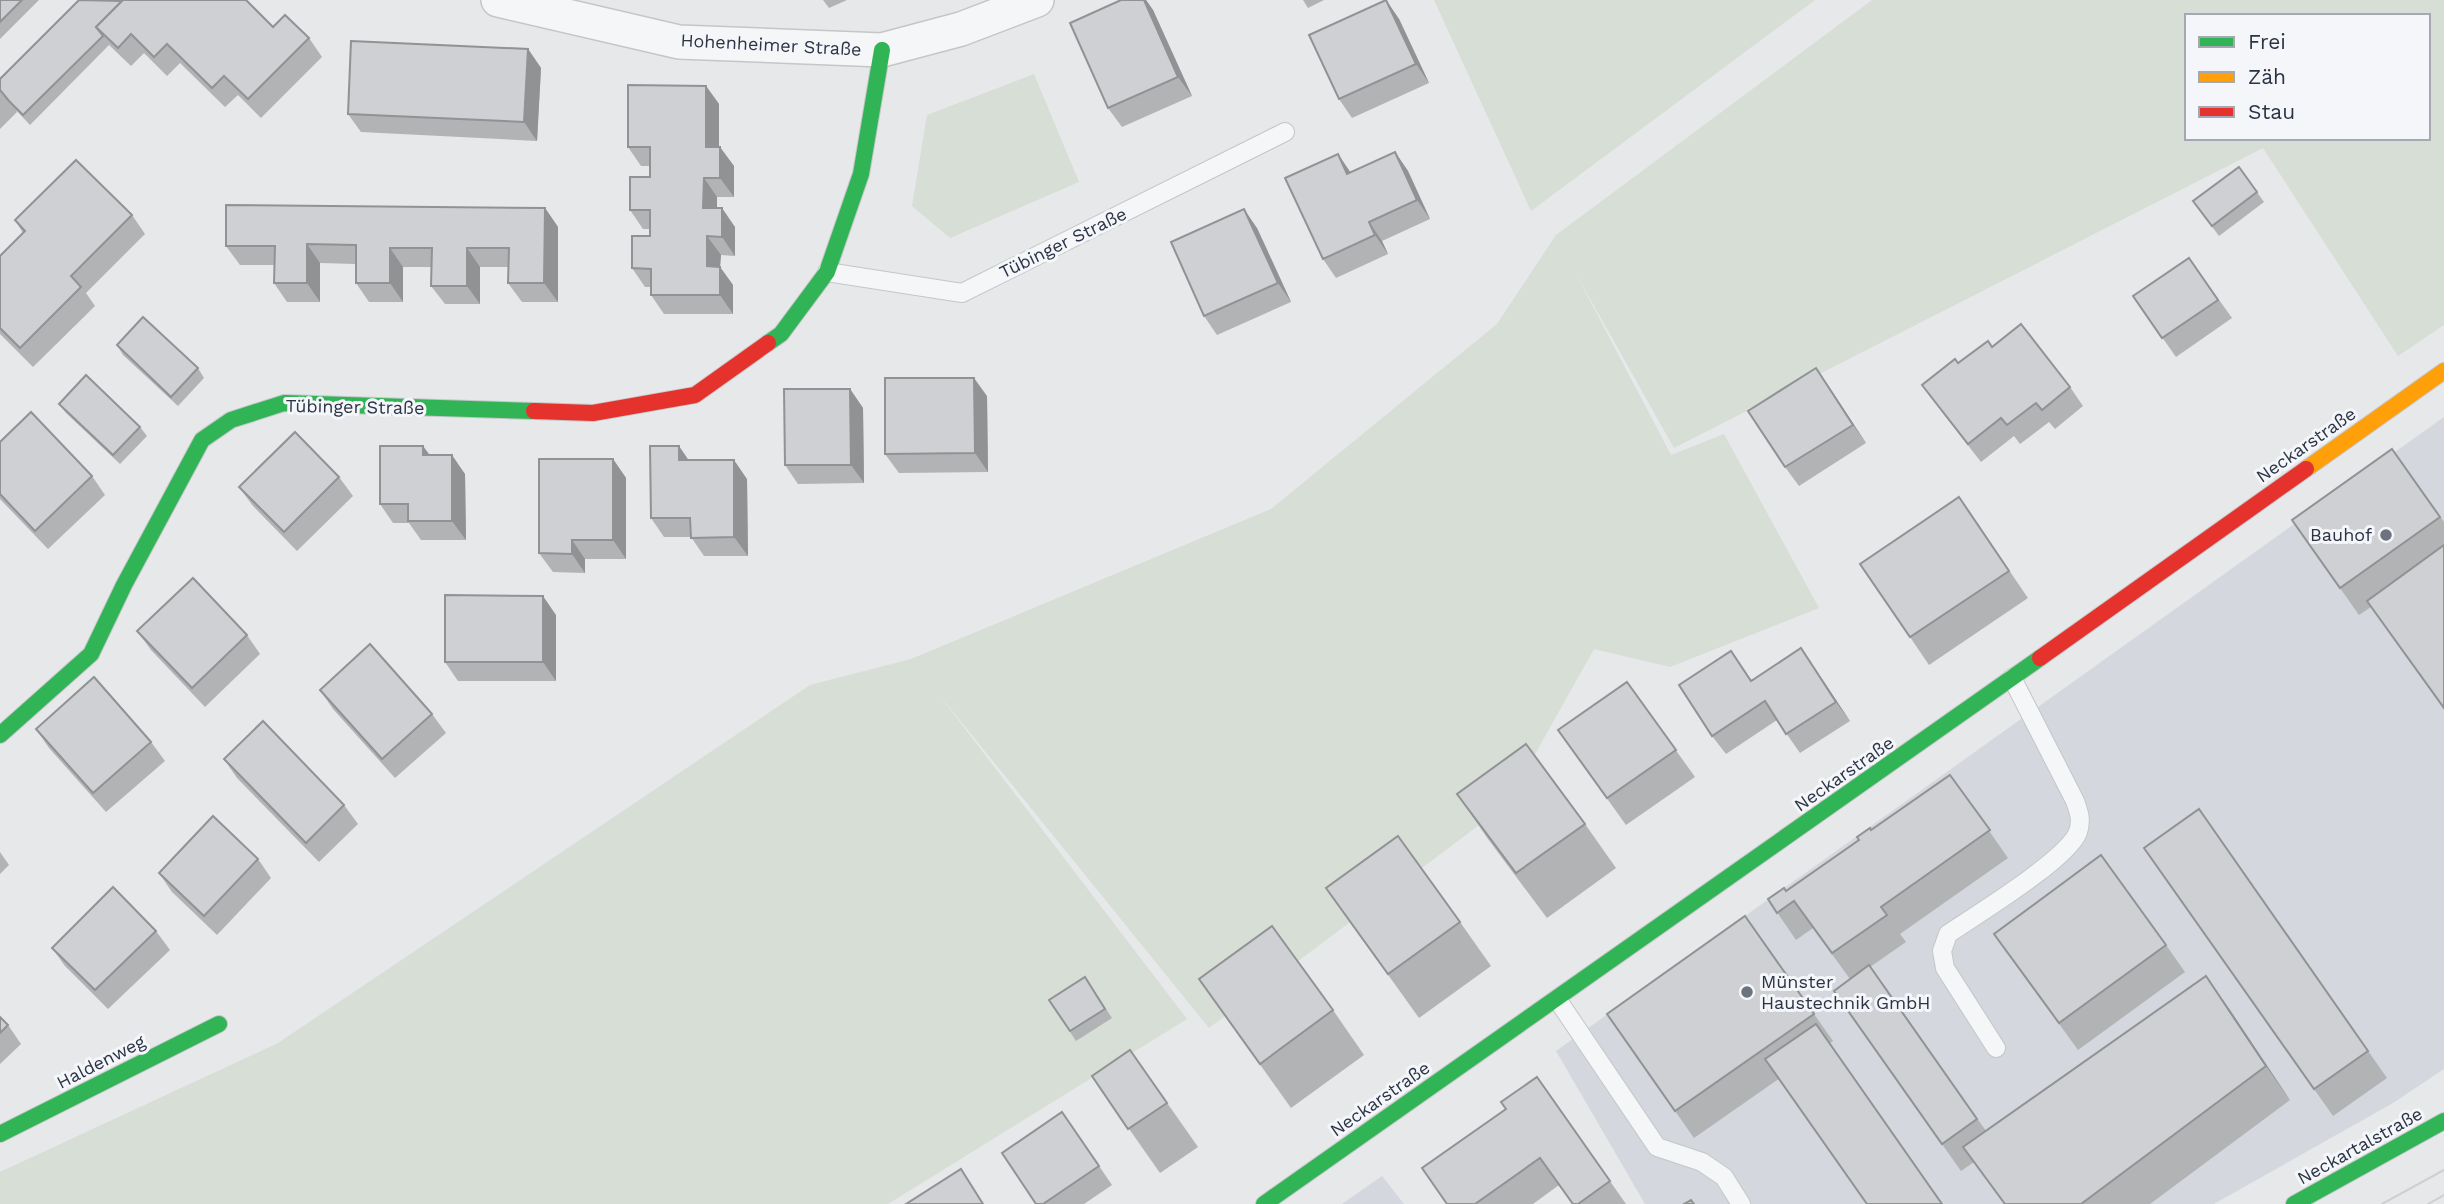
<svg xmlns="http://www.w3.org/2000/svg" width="2444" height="1204" font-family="'Work Sans',sans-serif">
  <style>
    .built { fill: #d4d7dd }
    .green { fill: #d6ded6; fill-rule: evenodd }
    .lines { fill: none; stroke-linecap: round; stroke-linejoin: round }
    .lane-casing { stroke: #c4c6c8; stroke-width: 20 }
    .street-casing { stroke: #c4c6c8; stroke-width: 36 }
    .fast-casing { stroke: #c4c6c8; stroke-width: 18 }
    .slow-casing { stroke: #c4c6c8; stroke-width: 18 }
    .jam-casing { stroke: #c4c6c8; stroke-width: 18 }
    .lane { stroke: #f5f6f7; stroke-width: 18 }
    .street { stroke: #f5f6f7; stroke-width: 33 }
    .fast { stroke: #30b455; stroke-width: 16 }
    .slow { stroke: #ff9f0a; stroke-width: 16 }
    .jam { stroke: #e5322d; stroke-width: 16 }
    .tram { stroke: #cecfd2; stroke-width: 2 }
    .wall { fill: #b1b3b5 }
    .shaded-wall { fill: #909294 }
    .building { fill: #ced0d3; stroke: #909294; stroke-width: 2 }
    .poi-dot { fill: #6c737f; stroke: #f4f6f9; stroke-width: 2.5 }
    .labels { text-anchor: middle; stroke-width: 6; stroke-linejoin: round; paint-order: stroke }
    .street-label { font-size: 18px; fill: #2b3445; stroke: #f4f6f9 }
    .poi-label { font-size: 18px; fill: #2b3445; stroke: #f4f6f9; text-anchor: end }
  </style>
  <rect width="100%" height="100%" fill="#e6e8ea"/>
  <g class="built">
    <path d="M 2444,417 L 2444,1069 L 2393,1103 L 2214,1204 L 1645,1204 L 1556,1051 Z"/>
    <path d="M 1382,1176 L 1404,1204 L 1342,1204 Z"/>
  </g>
  <g class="green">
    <path d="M 1434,0 L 1815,0 L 1531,211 Z"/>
    <path d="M 1872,0 L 2444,0 L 2444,325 L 2398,356 L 2263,148 L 1674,448 L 1576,274 L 1671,455 L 1724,434 L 1819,608 L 1670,667 L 1594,649 L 1507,804 L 1209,1028 L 937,692 L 1187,1019 L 888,1204 L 0,1204 L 0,1172 L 278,1043 L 810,685 L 911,659 L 1271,509 L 1497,324 L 1556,235 ZM 2187,16 L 2428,16 L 2428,138 L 2187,138 Z"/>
    <path d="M 1034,74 L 1079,182 L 950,238 L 912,206 L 927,115 Z"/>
  </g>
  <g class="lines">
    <g class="lane-casing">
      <g id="lane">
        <path d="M 827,272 L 962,293 L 1285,132"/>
        <path d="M 1557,999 L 1657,1147 L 1702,1162 L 1724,1177 L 1741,1204"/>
        <path d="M 1996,1048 L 1945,968 L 1942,951 L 1948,934 C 1976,915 2068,859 2078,832 C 2082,820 2079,812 2075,801 L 2012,678"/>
      </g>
    </g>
    <g class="street-casing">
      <path id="street" d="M 498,0 L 679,42 L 882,50 L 961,29 L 1037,0"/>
    </g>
    <g class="fast-casing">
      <g id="fast">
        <path d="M 768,343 L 781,334 L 827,272 L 861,174 L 882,50"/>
        <path d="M 0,735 L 91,654 L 124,585 L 202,440 L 231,420 L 284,403 L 534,411"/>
        <path d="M 0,1134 L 219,1024"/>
        <path d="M 1264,1204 L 2040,658"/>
        <path d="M 2294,1204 L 2444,1121"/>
      </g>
    </g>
    <g class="slow-casing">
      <path id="slow" d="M 2306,469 L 2444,371"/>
    </g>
    <g class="jam-casing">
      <g id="jam">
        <path d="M 534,411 L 593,413 L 695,395 L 768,343"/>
        <path d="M 2040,658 L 2306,469"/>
      </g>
    </g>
    <use href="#lane" class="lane"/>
    <use href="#street" class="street"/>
    <use href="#fast" class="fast"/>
    <use href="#slow" class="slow"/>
    <use href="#jam" class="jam"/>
    <g class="tram">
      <path d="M 2382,1204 L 2444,1170"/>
      <path d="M 2428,1204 L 2444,1195"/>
    </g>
  </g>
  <g class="wall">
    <path d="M 0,0 L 39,0 L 0,39 Z"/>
    <path d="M 79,0 L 273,27 L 309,38 L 322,57 L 261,118 L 238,95 L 225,107 L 180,63 L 167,76 L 144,53 L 131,66 L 109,45 L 30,125 L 16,110 L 17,112 L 0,129 L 0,79 Z"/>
    <path d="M 823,0 L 847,0 L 829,8 Z"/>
    <path d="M 1121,0 L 1146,0 L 1153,10 L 1192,96 L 1122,127 L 1108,108 Z"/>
    <path d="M 1303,0 L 1324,0 L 1308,8 Z"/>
    <path d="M 1386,0 L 1399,19 L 1429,83 L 1352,118 L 1339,99 Z"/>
    <path d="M 528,49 L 541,68 L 537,141 L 361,132 L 348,114 Z"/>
    <path d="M 706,86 L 719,104 L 719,147 L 734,166 L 734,197 L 717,197 L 717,208 L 735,227 L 735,256 L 721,255 L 720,267 L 733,285 L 733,314 L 664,314 L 651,295 L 651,287 L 645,287 L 632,268 L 650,236 L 650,229 L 643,229 L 630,210 L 650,177 L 650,166 L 641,166 L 628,147 Z"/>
    <path d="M 1395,152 L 1408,171 L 1430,219 L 1382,241 L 1388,254 L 1336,278 L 1323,259 L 1338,154 L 1350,173 Z"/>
    <path d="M 2239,167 L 2264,202 L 2219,236 L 2193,201 Z"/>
    <path d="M 545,208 L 558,227 L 558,302 L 522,302 L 508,283 L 509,267 L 480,267 L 480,304 L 445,304 L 431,286 L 432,267 L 403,267 L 403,302 L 369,302 L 356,283 L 356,264 L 320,263 L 320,302 L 287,302 L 274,283 L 274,265 L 240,265 L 226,246 Z"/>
    <path d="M 132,215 L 145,234 L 86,293 L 95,306 L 33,367 L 0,334 L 0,256 L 23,233 L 15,220 Z"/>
    <path d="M 1257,228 L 1291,302 L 1217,335 L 1204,316 Z"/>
    <path d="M 2189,258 L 2232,318 L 2176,357 L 2133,296 Z"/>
    <path d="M 117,345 L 198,368 L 204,378 L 178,406 L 123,355 Z"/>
    <path d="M 1992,347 L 2070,387 L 2083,406 L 2055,429 L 2049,422 L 2020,444 L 2014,436 L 1981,462 L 1935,403 L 1922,385 L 1958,363 Z"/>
    <path d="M 1829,387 L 1866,443 L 1799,486 L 1785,467 Z"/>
    <path d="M 850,389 L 863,408 L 864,483 L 798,484 L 785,465 Z"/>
    <path d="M 987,396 L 988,472 L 899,473 L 885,454 Z"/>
    <path d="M 59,404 L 140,427 L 147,436 L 120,464 L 66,413 Z"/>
    <path d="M 0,442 L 92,476 L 105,495 L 48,549 L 0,499 Z"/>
    <path d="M 423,446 L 430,455 L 465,474 L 466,540 L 421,540 L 409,523 L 393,523 L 380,504 Z"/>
    <path d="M 2392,449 L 2444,522 L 2444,709 L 2371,607 L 2359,615 L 2292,520 Z"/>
    <path d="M 613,459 L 626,478 L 626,559 L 585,559 L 585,573 L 553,572 L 539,553 Z"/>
    <path d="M 689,460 L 747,479 L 748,556 L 704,556 L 691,537 L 664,537 L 651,518 Z"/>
    <path d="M 339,477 L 353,496 L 297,551 L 253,506 L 239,487 Z"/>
    <path d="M 1959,497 L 2028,598 L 1929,665 L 1910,637 Z"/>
    <path d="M 556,615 L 556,681 L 458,681 L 445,662 Z"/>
    <path d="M 137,631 L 247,635 L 260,654 L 205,707 L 151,650 Z"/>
    <path d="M 1814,667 L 1850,721 L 1800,753 L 1777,720 L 1726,754 L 1712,736 L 1751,680 Z"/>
    <path d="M 1627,682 L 1695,777 L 1626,825 L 1558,730 Z"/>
    <path d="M 320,690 L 432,714 L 446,733 L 395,778 L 333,709 Z"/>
    <path d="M 36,729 L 151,742 L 165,761 L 106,812 L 49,748 Z"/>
    <path d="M 224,759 L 344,805 L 358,824 L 319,862 L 237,778 Z"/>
    <path d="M 1950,775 L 2008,858 L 1900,934 L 1906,942 L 1870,967 L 1986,1131 L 2206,976 L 2290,1100 L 2150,1204 L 2004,1204 L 1974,1162 L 1961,1171 L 1834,991 L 1850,979 L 1813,928 L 1796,940 L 1768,899 L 1786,891 Z"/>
    <path d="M 1457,794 L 1585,824 L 1616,868 L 1547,918 L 1488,839 Z"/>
    <path d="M 2199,809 L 2387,1078 L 2333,1116 L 2144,848 Z"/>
    <path d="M 0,852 L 9,865 L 0,874 Z"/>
    <path d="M 258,859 L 271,878 L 217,935 L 172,892 L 159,873 Z"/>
    <path d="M 1326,888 L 1460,922 L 1491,966 L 1419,1018 Z"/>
    <path d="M 1745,916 L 1833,1041 L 1694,1138 L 1607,1014 Z"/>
    <path d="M 156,931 L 170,950 L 108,1009 L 65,966 L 52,948 Z"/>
    <path d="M 1994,934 L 2166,945 L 2185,972 L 2078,1050 Z"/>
    <path d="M 1085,977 L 1112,1018 L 1076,1041 L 1049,1000 Z"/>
    <path d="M 1199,979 L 1333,1010 L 1364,1055 L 1291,1108 Z"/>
    <path d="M 0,1017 L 8,1025 L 21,1044 L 0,1064 Z"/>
    <path d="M 1130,1050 L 1198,1147 L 1160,1173 L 1092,1076 Z"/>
    <path d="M 1537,1077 L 1626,1204 L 1572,1204 L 1559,1185 L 1533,1204 L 1447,1204 L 1506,1109 Z"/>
    <path d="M 1062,1112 L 1112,1185 L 1084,1204 L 1036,1204 Z"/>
  </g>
  <g class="shaded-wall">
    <path d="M 1144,0 L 1146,0 L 1153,10 L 1192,96 L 1178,77 Z"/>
    <path d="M 1386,0 L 1399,19 L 1429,83 L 1416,64 Z"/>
    <path d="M 528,49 L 541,68 L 537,141 L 524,122 Z"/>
    <path d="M 706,86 L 719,104 L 719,166 L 706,147 Z"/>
    <path d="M 720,147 L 734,166 L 734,197 L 720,178 Z"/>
    <path d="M 1395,152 L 1408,171 L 1430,219 L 1417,200 Z"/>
    <path d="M 1338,154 L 1351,173 L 1347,174 Z"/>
    <path d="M 704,178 L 717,197 L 717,227 L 703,208 Z"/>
    <path d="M 545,208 L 558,227 L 558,302 L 544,283 Z"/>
    <path d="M 722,208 L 735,227 L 735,256 L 722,237 Z"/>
    <path d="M 1244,209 L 1257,228 L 1291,302 L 1278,283 Z"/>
    <path d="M 1369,222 L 1382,241 L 1388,254 L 1375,235 Z"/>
    <path d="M 707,236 L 721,255 L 720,267 L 733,285 L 733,314 L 720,295 L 707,266 Z"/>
    <path d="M 307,244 L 320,263 L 320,302 L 307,283 Z"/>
    <path d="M 390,248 L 403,267 L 403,302 L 390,283 Z"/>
    <path d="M 467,248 L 480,267 L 480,304 L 467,286 Z"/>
    <path d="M 1816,368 L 1829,387 L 1866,443 L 1853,425 Z"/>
    <path d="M 974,378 L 987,396 L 988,472 L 975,453 Z"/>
    <path d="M 850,389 L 863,408 L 864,483 L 851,465 Z"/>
    <path d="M 423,446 L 436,465 L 423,455 Z"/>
    <path d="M 679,446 L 692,465 L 679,460 Z"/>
    <path d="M 452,455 L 465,474 L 466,540 L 452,521 Z"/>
    <path d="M 613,459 L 626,478 L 626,559 L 613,540 Z"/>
    <path d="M 734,460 L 747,479 L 748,556 L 734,537 Z"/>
    <path d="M 572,540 L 585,559 L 585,573 L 572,554 Z"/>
    <path d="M 543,596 L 556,615 L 556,681 L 543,662 Z"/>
    <path d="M 1801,648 L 1814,667 L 1850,721 L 1836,702 Z"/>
    <path d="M 2206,976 L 2230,1010 L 2290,1100 L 2266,1066 Z"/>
  </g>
  <g class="building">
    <path d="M 0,0 L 22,0 L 0,22 Z"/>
    <path d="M 79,0 L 122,1 L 96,27 L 103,36 L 23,115 L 9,101 L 0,90 L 0,79 Z"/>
    <path d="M 123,0 L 246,0 L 273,27 L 285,15 L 309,38 L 248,99 L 224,76 L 212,88 L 167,44 L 154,57 L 131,34 L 118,48 L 96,27 Z"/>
    <path d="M 1121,0 L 1144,0 L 1178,77 L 1108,108 L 1070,23 Z"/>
    <path d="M 1386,0 L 1416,64 L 1339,99 L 1309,35 Z"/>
    <path d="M 351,41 L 528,49 L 524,122 L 348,114 Z"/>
    <path d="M 628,85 L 706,86 L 706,147 L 720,147 L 720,178 L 704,178 L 703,208 L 722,208 L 722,237 L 707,236 L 707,266 L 720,267 L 720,295 L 651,295 L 651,269 L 632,268 L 632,236 L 650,236 L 650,210 L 630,210 L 630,177 L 650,177 L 650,147 L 628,147 Z"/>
    <path d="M 1395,152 L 1417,200 L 1369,222 L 1375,235 L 1323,259 L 1285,178 L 1338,154 L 1347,174 Z"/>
    <path d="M 76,160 L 132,215 L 71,276 L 81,287 L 20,348 L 0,328 L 0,256 L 25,231 L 15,220 Z"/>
    <path d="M 2239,167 L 2257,192 L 2212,226 L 2193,201 Z"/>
    <path d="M 226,205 L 545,208 L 544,283 L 508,283 L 509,248 L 467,248 L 467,286 L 431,286 L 432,248 L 390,248 L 390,283 L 356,283 L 356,245 L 307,244 L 307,283 L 274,283 L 275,246 L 226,246 Z"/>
    <path d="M 1244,209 L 1278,283 L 1204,316 L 1171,242 Z"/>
    <path d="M 2189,258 L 2218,300 L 2162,338 L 2133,296 Z"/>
    <path d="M 143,317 L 198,368 L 171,397 L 117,345 Z"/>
    <path d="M 2021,324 L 2070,387 L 2042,410 L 2036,403 L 2007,425 L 2001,418 L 1968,444 L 1922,385 L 1955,359 L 1958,363 L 1988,341 L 1992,347 Z"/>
    <path d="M 1816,368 L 1853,425 L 1785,467 L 1748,411 Z"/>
    <path d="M 86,375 L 140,427 L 113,455 L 59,404 Z"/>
    <path d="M 885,378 L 974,378 L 975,453 L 885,454 Z"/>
    <path d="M 784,389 L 850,389 L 851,465 L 785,465 Z"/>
    <path d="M 31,412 L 92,476 L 35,531 L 0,494 L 0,442 Z"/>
    <path d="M 295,432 L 339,477 L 284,532 L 239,487 Z"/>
    <path d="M 380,446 L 423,446 L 423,455 L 452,455 L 452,521 L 408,521 L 408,504 L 380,504 Z"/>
    <path d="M 650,446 L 679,446 L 679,460 L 734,460 L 734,537 L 691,538 L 690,518 L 651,518 Z"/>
    <path d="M 2392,449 L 2440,517 L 2340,588 L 2292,520 Z"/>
    <path d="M 539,459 L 613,459 L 613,540 L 572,540 L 572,554 L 539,553 Z"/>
    <path d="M 1959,497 L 2009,571 L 1910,637 L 1860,564 Z"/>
    <path d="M 2444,545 L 2444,708 L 2367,601 Z"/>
    <path d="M 193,578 L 247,635 L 192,688 L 137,631 Z"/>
    <path d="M 445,595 L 543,596 L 543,662 L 445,662 Z"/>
    <path d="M 370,644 L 432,714 L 382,759 L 320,690 Z"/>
    <path d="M 1801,648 L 1836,702 L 1786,734 L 1765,701 L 1712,736 L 1679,685 L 1731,651 L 1751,681 Z"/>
    <path d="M 94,677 L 151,742 L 93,793 L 36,729 Z"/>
    <path d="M 1627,682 L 1676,750 L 1607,798 L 1558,730 Z"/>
    <path d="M 263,721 L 344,805 L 306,843 L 224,759 Z"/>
    <path d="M 1526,744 L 1585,824 L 1516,873 L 1457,794 Z"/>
    <path d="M 1950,775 L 1990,830 L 1881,907 L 1887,915 L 1832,953 L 1794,901 L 1777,913 L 1768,899 L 1784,888 L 1786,891 L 1859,840 L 1857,837 L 1870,828 L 1871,830 Z"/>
    <path d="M 2199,809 L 2368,1051 L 2314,1089 L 2144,848 Z"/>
    <path d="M 213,816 L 258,859 L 204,916 L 159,873 Z"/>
    <path d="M 1398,836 L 1460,922 L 1388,974 L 1326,888 Z"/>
    <path d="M 2101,855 L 2166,945 L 2059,1023 L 1994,934 Z"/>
    <path d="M 113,887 L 156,931 L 95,990 L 52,948 Z"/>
    <path d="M 1745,916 L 1814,1014 L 1675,1111 L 1607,1014 Z"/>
    <path d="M 1272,926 L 1333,1010 L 1260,1064 L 1199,979 Z"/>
    <path d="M 1869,965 L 1977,1119 L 1942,1144 L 1834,991 Z"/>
    <path d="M 2206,976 L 2266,1066 L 2081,1204 L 2005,1204 L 1963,1147 Z"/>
    <path d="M 1085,977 L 1105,1009 L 1070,1031 L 1049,1000 Z"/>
    <path d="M 0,1017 L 8,1025 L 0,1033 Z"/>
    <path d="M 1816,1024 L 1942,1204 L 1867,1204 L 1765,1059 Z"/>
    <path d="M 1130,1050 L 1167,1103 L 1128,1129 L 1092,1076 Z"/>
    <path d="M 1537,1077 L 1610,1181 L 1578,1204 L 1573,1204 L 1540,1158 L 1475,1204 L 1447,1204 L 1422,1168 L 1506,1109 L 1501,1102 Z"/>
    <path d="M 1062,1112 L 1099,1166 L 1043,1204 L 1036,1204 L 1002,1153 Z"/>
    <path d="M 961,1169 L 983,1204 L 906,1204 Z"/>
    <path d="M 1691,1200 L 1694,1204 L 1684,1204 Z"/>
  </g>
  <g class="poi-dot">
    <circle cx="2386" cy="535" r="7"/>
    <circle cx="1747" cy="992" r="7"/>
  </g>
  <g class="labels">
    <g class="street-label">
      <text transform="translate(771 45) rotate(3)" y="6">Hohenheimer Straße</text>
      <text transform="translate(1063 243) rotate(-26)" y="6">Tübinger Straße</text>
      <text transform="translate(355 407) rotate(1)" y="6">Tübinger Straße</text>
      <text transform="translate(2306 445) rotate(-35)" y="6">Neckarstraße</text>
      <text transform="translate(1844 774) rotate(-35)" y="6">Neckarstraße</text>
      <text transform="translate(101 1062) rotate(-27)" y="6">Haldenweg</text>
      <text transform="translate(1380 1099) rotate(-35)" y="6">Neckarstraße</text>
      <text transform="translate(2360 1146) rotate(-29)" y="6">Neckartalstraße</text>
    </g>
    <g class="poi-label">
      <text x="2372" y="541">Bauhof</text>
      <text x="1761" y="988" text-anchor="start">Münster<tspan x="1761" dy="21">Haustechnik GmbH</tspan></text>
    </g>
  </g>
  <rect x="2185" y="14" width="245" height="126" fill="#f4f6f9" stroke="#a4a8b1" stroke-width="2"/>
  <rect x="2199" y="37" width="35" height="10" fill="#30b455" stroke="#a4a8b1" stroke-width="2"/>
  <text x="2248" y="49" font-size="21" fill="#2b3445">Frei</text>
  <rect x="2199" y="72" width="35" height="10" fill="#ff9f0a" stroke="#a4a8b1" stroke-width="2"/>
  <text x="2248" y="84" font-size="21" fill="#2b3445">Zäh</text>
  <rect x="2199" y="107" width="35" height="10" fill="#e5322d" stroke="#a4a8b1" stroke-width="2"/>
  <text x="2248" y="119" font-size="21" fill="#2b3445">Stau</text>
</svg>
